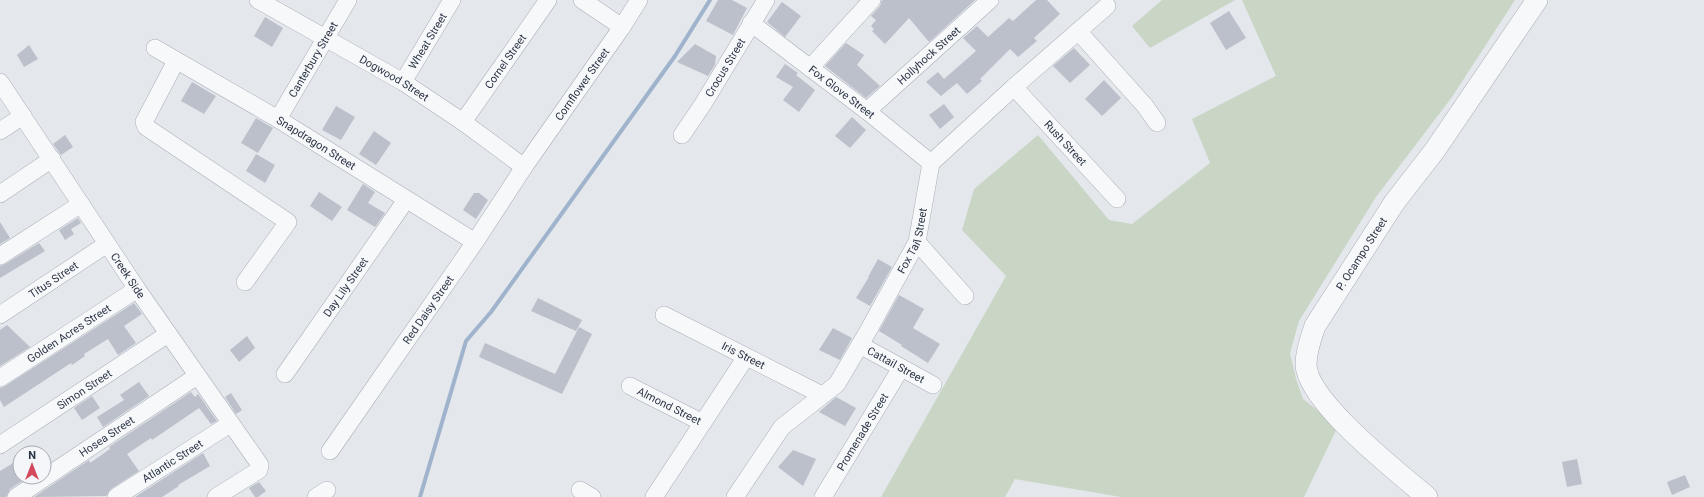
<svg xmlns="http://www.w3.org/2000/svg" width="1704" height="497" font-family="Roboto,sans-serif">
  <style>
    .green { fill: #c9d6c5 }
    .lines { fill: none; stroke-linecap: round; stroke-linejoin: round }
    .stream { stroke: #9fb4cc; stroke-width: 4 }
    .building { fill: #bbc0ca }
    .minor-casing { stroke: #a9aeb7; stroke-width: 18 }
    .tertiary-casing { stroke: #a9aeb7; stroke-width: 22 }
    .minor { stroke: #f7f8fa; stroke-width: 17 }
    .tertiary { stroke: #f7f8fa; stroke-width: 21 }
    .labels { text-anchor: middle; stroke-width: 4; stroke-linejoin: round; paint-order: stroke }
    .street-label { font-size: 11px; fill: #2b3445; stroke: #f4f6f9 }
  </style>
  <rect width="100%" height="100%" fill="#e4e7ec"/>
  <g class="green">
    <path d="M 1162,0 L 1235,0 L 1150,48 L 1132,26 Z"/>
    <path d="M 1242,0 L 1515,0 L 1452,97 L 1376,197 L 1299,321 L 1290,353 L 1296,379 L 1303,399 L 1338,426 L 1304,497 L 1121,497 L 1015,479 L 1005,497 L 881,497 L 1006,276 L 962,230 L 974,189 L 1038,135 L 1109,220 L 1132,224 L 1210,163 L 1192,119 L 1276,76 Z"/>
  </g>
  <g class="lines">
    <path class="stream" d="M 420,497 L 466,341 L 491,312 L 675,56 L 710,0"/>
  </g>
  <g class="building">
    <path d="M 718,0 L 732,0 L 747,8 L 733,35 L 706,21 Z"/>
    <path d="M 882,0 L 975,0 L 929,42 L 909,18 L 885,44 L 872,31 L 874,29 L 871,26 L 876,20 L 871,16 L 880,6 Z"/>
    <path d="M 1036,0 L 1047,0 L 1060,14 L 1034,38 L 1037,41 L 1018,57 L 1010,49 L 980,79 L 982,81 L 967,94 L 957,83 L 941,96 L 926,82 L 938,72 L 944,79 L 976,51 L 963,38 L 977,26 L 988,37 L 1009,18 L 1013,21 Z"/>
    <path d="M 782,2 L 801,16 L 785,37 L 767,22 Z"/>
    <path d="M 1229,11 L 1246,38 L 1226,50 L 1210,23 Z"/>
    <path d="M 265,17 L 283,28 L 272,47 L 254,36 Z"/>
    <path d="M 846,43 L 864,55 L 857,65 L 880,86 L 866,98 L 825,66 Z"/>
    <path d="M 695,44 L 716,56 L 715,65 L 708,76 L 677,62 Z"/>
    <path d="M 29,45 L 38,59 L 24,67 L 17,55 Z"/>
    <path d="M 1074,48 L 1090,65 L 1070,83 L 1053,66 Z"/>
    <path d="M 785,64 L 798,73 L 796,75 L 815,90 L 799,112 L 783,100 L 793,87 L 776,77 Z"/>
    <path d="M 1104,80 L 1121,98 L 1102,116 L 1085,99 Z"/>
    <path d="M 192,82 L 216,96 L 204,114 L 181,101 Z"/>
    <path d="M 944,104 L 954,117 L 940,129 L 929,115 Z"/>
    <path d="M 336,106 L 355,117 L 341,140 L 322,130 Z"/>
    <path d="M 852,117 L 866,130 L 850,148 L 835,136 Z"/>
    <path d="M 256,118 L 273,128 L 258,153 L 241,143 Z"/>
    <path d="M 374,131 L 391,143 L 376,165 L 359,154 Z"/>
    <path d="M 65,135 L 73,147 L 61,155 L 53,144 Z"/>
    <path d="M 256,154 L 275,165 L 265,183 L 246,171 Z"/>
    <path d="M 363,184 L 375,192 L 368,203 L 385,213 L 375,227 L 347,210 Z"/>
    <path d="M 319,192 L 342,207 L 332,221 L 310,206 Z"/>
    <path d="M 474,193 L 479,193 L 488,200 L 476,219 L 463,210 Z"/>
    <path d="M 78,218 L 81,223 L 71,229 L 74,234 L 65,240 L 59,230 Z"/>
    <path d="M 0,222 L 10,238 L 0,244 Z"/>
    <path d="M 39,243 L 45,251 L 0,278 L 0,266 L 5,264 Z"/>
    <path d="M 878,259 L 892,267 L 870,306 L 856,298 L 869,277 L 868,277 Z"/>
    <path d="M 899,295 L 924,309 L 913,328 L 940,344 L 928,363 L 901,346 L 902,345 L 879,331 Z"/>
    <path d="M 538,298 L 582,320 L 576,331 L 531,311 Z"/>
    <path d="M 134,303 L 142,314 L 124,326 L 136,343 L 118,355 L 108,339 L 84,354 L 85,356 L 72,365 L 71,363 L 4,407 L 0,400 L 0,388 L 5,386 Z"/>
    <path d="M 7,325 L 30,347 L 0,366 L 0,330 Z"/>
    <path d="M 579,327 L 592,334 L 562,394 L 479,357 L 485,343 L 555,374 Z"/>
    <path d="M 833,328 L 852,338 L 840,360 L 819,350 Z"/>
    <path d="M 247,336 L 255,348 L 239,362 L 230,350 Z"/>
    <path d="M 139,382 L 149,396 L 103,427 L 97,417 L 124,400 L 120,395 Z"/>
    <path d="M 191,392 L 195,397 L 198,394 L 217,421 L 211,424 L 199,408 L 152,440 L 151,438 L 127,454 L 139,471 L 111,489 L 106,496 L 34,497 L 89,460 L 90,463 L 110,449 L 109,447 Z"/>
    <path d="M 231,393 L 242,410 L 236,414 L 225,397 Z"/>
    <path d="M 92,396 L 100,408 L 82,420 L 74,408 Z"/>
    <path d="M 836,397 L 856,408 L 845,426 L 819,412 Z"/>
    <path d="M 793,450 L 816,459 L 803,486 L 778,467 Z"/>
    <path d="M 203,453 L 210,466 L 178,485 L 179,486 L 162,497 L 135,497 Z"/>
    <path d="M 20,459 L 20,477 L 28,477 L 10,489 L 6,497 L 0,497 L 0,471 Z"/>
    <path d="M 1577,459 L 1582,484 L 1567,487 L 1562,462 Z"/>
    <path d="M 1685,475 L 1690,487 L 1672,495 L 1667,482 Z"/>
    <path d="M 259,482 L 266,491 L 258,497 L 255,497 L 249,488 Z"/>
  </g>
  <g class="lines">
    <g class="minor-casing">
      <g id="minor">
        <path id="s1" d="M 258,0 L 403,82 L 463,122 L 524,167"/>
        <path d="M 582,0 L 622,27"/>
        <path id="s2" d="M 751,23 L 867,111 L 931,163"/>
        <path d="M 1078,31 L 1145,106 L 1157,123"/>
        <path id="s3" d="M 155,48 L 278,119 L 475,242"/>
        <path d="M 176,61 L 144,122 L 146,127 L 288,222 L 245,282"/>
        <path d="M 810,68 L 872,0"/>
        <path id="s4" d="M 0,82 L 137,289 L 260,465 L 259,470 L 216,497"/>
        <path id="s5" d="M 403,82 L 452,0"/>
        <path id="s6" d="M 1014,87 L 1117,199"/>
        <path id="s7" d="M 867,111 L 990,0"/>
        <path id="s8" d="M 278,119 L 348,0"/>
        <path id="s9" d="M 463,122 L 548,0"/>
        <path d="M 0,131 L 23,116"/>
        <path id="s10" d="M 682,135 L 703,104 L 766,0"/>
        <path d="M 0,194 L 52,159"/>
        <path d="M 917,242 L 965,296"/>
        <path d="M 0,256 L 81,204"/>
        <path id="s11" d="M 0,315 L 107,244"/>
        <path id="s12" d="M 664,315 L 822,395"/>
        <path id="s13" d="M 860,345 L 933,385"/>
        <path id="s14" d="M 285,374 L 406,200"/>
        <path id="s15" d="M 0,378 L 137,289"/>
        <path id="s16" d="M 630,386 L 703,423"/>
        <path id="s17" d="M 0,445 L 168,334"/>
        <path id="s18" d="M 330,451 L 475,242 L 524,167 L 622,27 L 639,0"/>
        <path d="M 580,490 L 592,497"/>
        <path id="s19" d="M 16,497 L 197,376"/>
        <path id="s20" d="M 116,497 L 230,424"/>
        <path d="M 316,497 L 327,490"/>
        <path d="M 654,497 L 746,357"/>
        <path id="s21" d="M 735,497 L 782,427 L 837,384 L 868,331 L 917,242 L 931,163 L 1014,87 L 1107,6"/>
        <path id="s22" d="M 823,497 L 901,368"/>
      </g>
    </g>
    <g class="tertiary-casing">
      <g id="tertiary">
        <path id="s23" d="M 1427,497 C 1398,472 1306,401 1306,364 C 1306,351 1311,338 1315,326 L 1394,203 L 1435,150 L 1537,0"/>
      </g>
    </g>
    <use href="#minor" class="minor"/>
    <use href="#tertiary" class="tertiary"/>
  </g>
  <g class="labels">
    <g class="street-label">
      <text dy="4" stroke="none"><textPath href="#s5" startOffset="48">Wheat Street</textPath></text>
      <text dy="4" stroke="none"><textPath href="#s7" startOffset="83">Hollyhock Street</textPath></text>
      <text dy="4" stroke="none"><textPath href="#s8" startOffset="69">Canterbury Street</textPath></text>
      <text dy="4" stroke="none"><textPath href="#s9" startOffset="74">Cornel Street</textPath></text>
      <text dy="4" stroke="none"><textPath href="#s10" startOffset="80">Crocus Street</textPath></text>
      <text dy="4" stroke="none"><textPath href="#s1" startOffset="157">Dogwood Street</textPath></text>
      <text dy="4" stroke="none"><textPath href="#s18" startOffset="445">Cornflower Street</textPath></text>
      <text dy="4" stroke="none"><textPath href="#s2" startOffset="114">Fox Glove Street</textPath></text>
      <text dy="4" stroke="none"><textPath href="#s6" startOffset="76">Rush Street</textPath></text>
      <text dy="4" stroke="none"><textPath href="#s3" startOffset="187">Snapdragon Street</textPath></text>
      <text dy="4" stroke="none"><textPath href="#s21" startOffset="317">Fox Tail Street</textPath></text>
      <text dy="4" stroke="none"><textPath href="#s23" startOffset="308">P. Ocampo Street</textPath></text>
      <text dy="4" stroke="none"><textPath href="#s4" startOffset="232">Creek Side</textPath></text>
      <text dy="4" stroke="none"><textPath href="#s11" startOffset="64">Titus Street</textPath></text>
      <text dy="4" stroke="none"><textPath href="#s14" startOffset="106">Day Lily Street</textPath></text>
      <text dy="4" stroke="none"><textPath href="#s18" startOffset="172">Red Daisy Street</textPath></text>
      <text dy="4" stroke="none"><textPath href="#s15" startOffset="82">Golden Acres Street</textPath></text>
      <text dy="4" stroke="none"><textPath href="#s12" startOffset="89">Iris Street</textPath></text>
      <text dy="4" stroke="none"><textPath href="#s13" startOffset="41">Cattail Street</textPath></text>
      <text dy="4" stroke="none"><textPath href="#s17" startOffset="101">Simon Street</textPath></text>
      <text dy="4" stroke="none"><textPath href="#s16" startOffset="44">Almond Street</textPath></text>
      <text dy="4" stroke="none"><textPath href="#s22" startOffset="76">Promenade Street</textPath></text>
      <text dy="4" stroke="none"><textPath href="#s19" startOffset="109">Hosea Street</textPath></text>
      <text dy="4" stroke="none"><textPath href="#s20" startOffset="67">Atlantic Street</textPath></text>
    </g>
  </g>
  <g transform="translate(32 465)"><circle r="19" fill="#f4f6f9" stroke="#a4a8b1"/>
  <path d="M0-3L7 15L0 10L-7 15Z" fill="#d1495b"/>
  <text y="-6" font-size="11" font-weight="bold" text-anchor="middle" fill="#2b3445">N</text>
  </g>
</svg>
